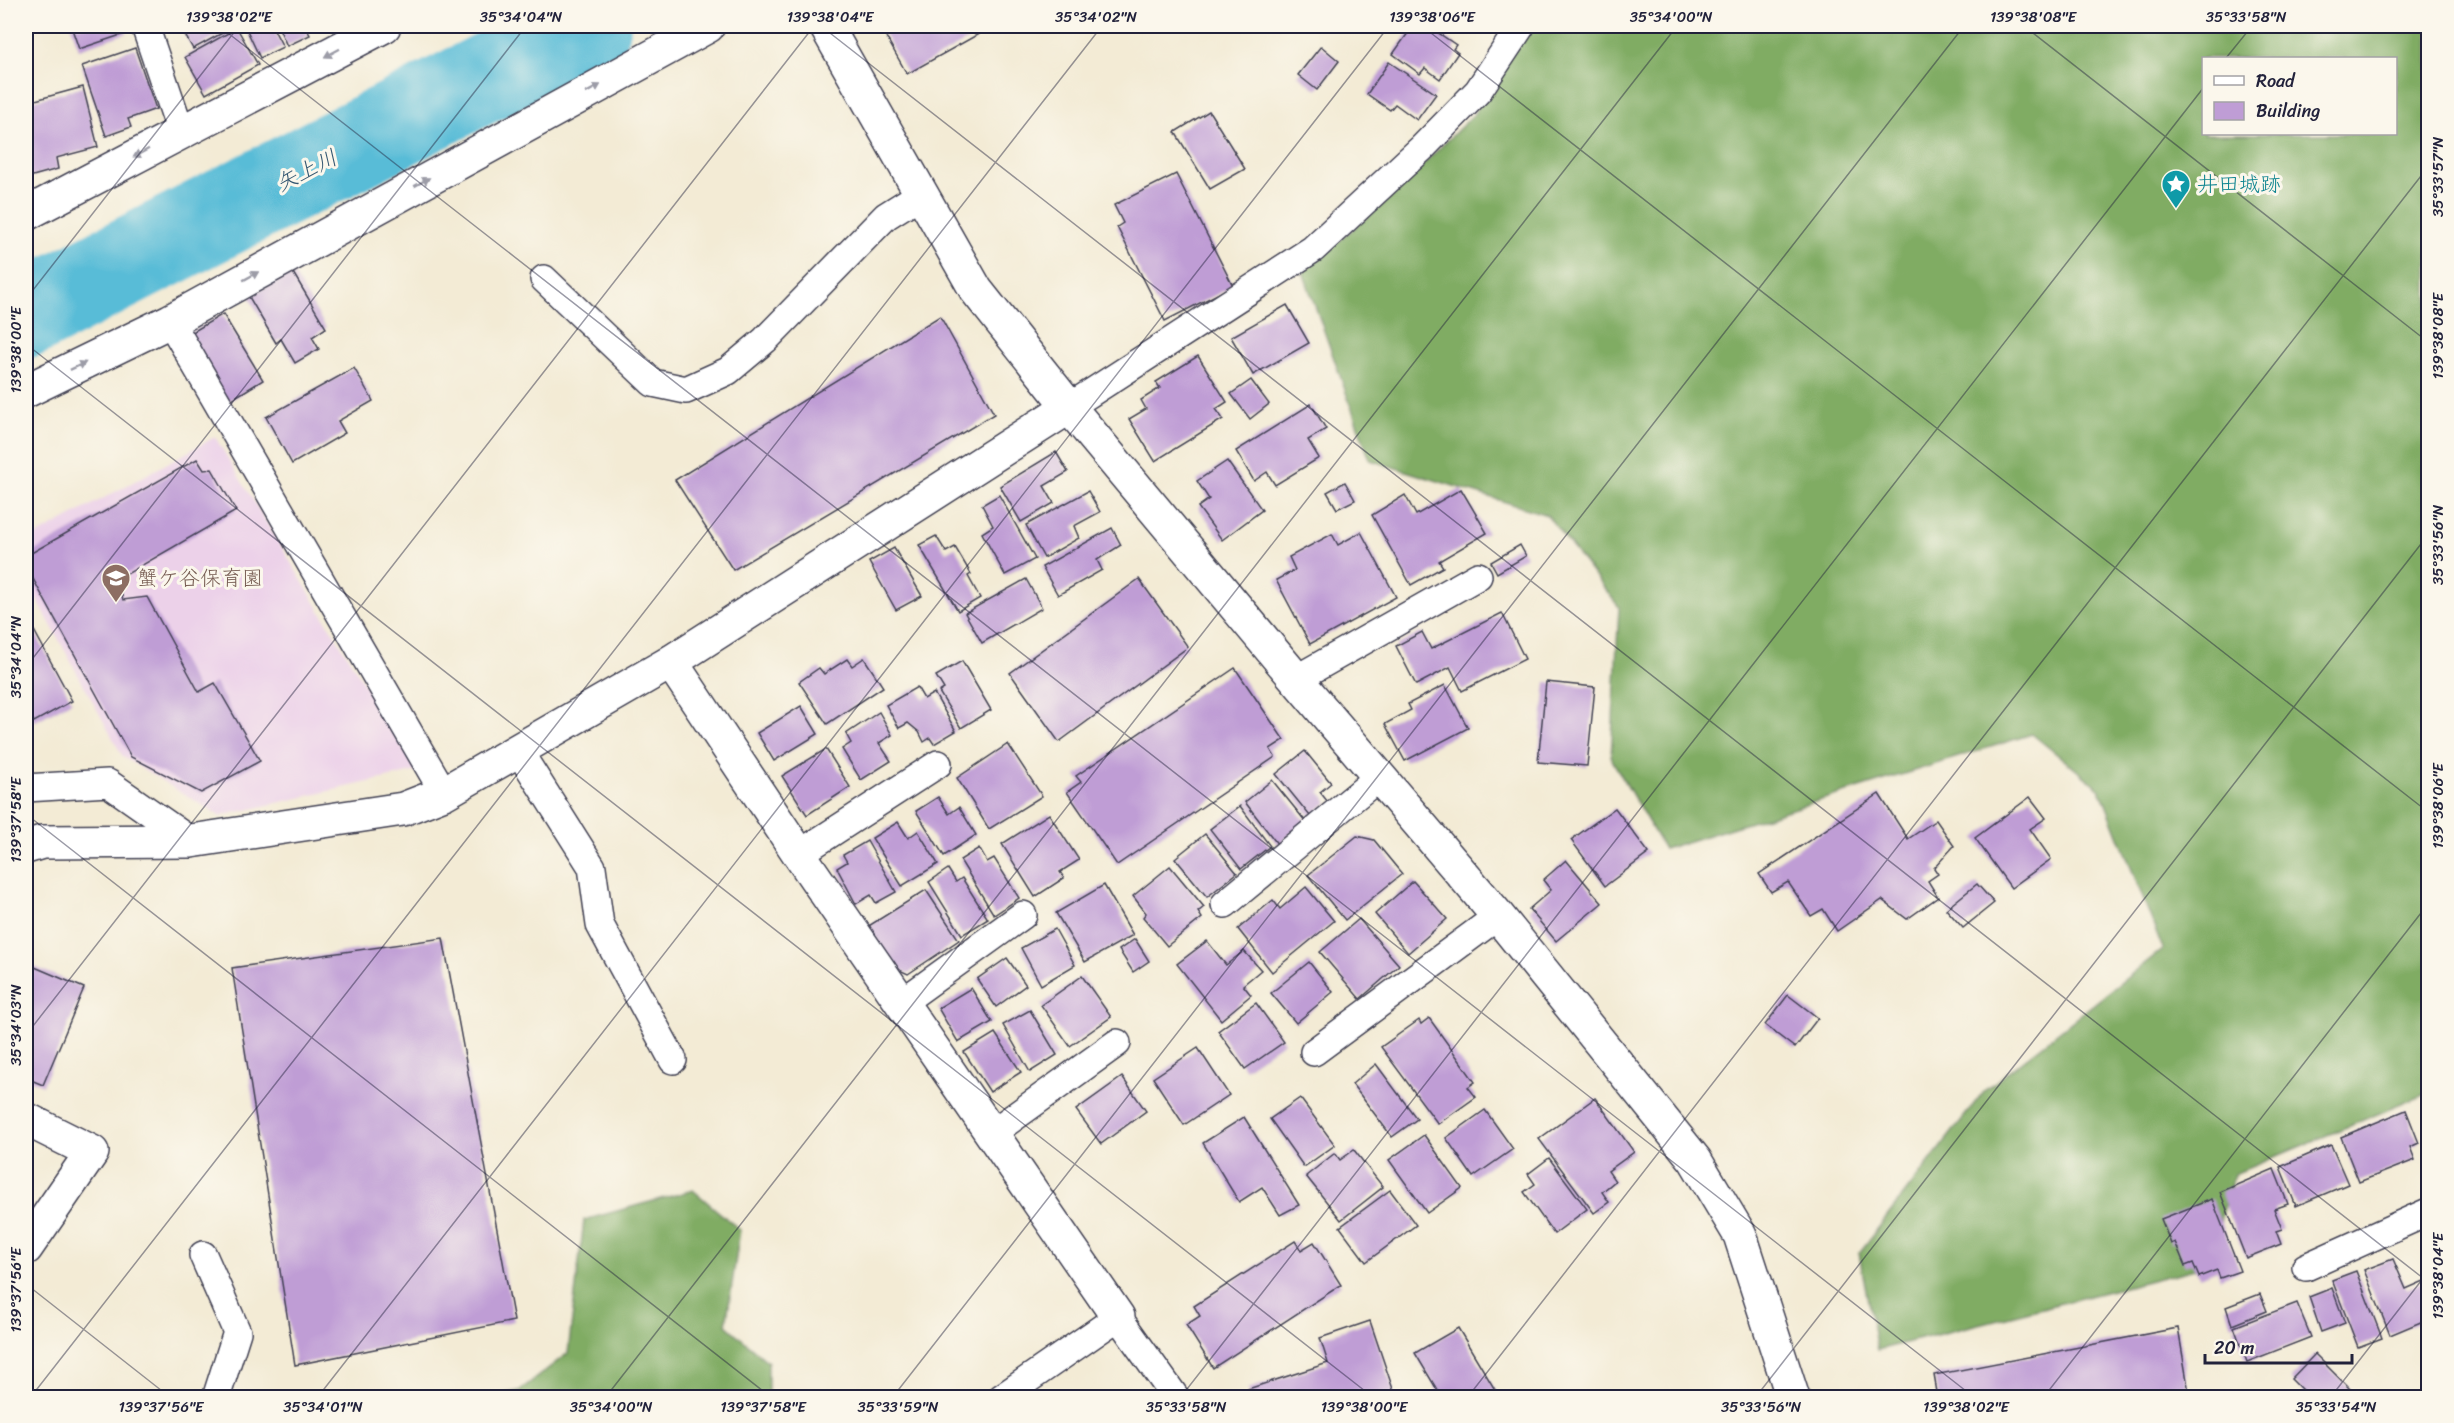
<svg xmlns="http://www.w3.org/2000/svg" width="2454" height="1423" font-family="Sriracha,'Klee One',sans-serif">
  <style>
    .built { fill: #ecd1e9 }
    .forest { fill: #80ac64; stroke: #516750; stroke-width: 1.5; fill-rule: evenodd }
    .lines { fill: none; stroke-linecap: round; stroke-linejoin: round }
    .river { stroke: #59bcd7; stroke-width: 88 }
    .building { fill: #bf9dd5 }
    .lane-casing { stroke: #414052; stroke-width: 30 }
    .street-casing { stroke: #414052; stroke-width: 36 }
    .lane { stroke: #fff; stroke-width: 27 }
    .street { stroke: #fff; stroke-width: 33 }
    .oneway { fill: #9c9ca7 }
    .ticks { fill: none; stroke: #22223b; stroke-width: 1.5; stroke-opacity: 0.45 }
    .labels { text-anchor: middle; stroke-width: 6; stroke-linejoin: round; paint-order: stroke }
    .culture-label { font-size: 21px; fill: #0d838f; stroke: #fbf7ec; text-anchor: start }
    .education-label { font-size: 21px; fill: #785e54; stroke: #fbf7ec; text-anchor: start }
    .water-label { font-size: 22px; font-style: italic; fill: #355872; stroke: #fbf7ec }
    .neatline { fill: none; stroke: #22223b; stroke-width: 2 }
    .ticks-label { font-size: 15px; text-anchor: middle; fill: #22223b }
  </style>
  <rect width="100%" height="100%" fill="#fbf7ec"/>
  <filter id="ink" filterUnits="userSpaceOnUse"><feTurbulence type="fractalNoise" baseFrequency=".0167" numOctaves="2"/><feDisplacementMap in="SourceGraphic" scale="12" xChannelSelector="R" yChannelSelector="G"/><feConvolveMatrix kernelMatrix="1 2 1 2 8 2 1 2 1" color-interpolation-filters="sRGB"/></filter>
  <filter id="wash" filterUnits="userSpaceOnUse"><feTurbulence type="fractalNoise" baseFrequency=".008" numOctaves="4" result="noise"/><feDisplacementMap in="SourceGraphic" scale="24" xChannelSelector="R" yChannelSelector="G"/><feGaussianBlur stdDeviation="1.35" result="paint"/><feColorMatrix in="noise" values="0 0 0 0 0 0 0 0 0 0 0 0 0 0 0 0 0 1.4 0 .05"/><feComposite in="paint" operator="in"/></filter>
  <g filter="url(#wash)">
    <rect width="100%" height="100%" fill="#f3ebd5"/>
    <path class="built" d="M 215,437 L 417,771 L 220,816 L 123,757 L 26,579 L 26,541 Z"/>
    <g class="forest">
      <path d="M 1529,26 L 2428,26 L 2428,1093 L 2234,1174 L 2207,1266 L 1877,1350 L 1859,1253 L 1984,1091 L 2163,949 L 2100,789 L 2032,734 L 1664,849 L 1611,758 L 1619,607 L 1547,515 L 1370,460 L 1303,272 L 1389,198 L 1473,115 ZM 2204,58 L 2396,58 L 2396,134 L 2204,134 Z"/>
      <path d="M 693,1190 L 740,1230 L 726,1325 L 768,1362 L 768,1397 L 490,1397 L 519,1391 L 568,1353 L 584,1220 Z"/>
    </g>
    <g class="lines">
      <path class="river" d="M 26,314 L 587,26"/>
    </g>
    <g id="blocks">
      <g class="building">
        <path d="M 71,26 L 125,26 L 127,33 L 79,49 Z"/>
        <path d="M 180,26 L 235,26 L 193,49 Z"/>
        <path d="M 245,26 L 272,26 L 283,47 L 260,58 Z"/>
        <path d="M 278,26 L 305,26 L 310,35 L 287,46 Z"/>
        <path d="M 880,26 L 993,26 L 907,74 Z"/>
        <path d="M 1413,26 L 1428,26 L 1456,45 L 1453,49 L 1458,53 L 1440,79 L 1425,68 L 1420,74 L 1393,54 Z"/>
        <path d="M 237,28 L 258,65 L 206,94 L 185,57 Z"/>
        <path d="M 1321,46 L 1339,61 L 1317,90 L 1298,75 Z"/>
        <path d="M 135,48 L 156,109 L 128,119 L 131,127 L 106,136 L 82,66 Z"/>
        <path d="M 1389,62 L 1436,94 L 1417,120 L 1395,104 L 1390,110 L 1367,94 Z"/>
        <path d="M 83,87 L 98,147 L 56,158 L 58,169 L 29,177 L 26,164 L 26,115 L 31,113 L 28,102 Z"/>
        <path d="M 1209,111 L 1245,169 L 1210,189 L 1175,132 Z"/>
        <path d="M 1176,174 L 1233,286 L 1165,321 L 1117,227 L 1123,223 L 1114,205 Z"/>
        <path d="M 292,271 L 326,328 L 312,337 L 319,349 L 295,363 L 281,339 L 276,343 L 249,297 Z"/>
        <path d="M 1287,305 L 1309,343 L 1253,375 L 1231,337 Z"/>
        <path d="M 223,314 L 263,380 L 224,404 L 184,337 Z"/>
        <path d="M 940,316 L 994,414 L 733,570 L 675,480 Z"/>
        <path d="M 1198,356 L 1227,402 L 1216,409 L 1223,419 L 1155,461 L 1129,419 L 1146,409 L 1141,400 L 1160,388 L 1156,382 Z"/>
        <path d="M 354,368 L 373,401 L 338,421 L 345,433 L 292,464 L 266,417 Z"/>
        <path d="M 1251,380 L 1269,404 L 1250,419 L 1231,394 Z"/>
        <path d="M 1311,404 L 1326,429 L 1308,440 L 1319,458 L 1275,485 L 1267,472 L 1254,481 L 1236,451 Z"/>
        <path d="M 1056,452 L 1068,472 L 1044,486 L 1054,503 L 1021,522 L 1000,486 Z"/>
        <path d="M 197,459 L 204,470 L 212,469 L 236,511 L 118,579 L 123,600 L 147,597 L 199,692 L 215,683 L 260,761 L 201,793 L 131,757 L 26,566 L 26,556 Z"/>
        <path d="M 1227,461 L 1262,510 L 1222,540 L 1198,507 L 1209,499 L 1197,481 Z"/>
        <path d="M 1345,482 L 1355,500 L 1337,509 L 1327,492 Z"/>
        <path d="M 1461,489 L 1487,533 L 1439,561 L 1443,567 L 1411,585 L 1372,515 L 1405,495 L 1416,515 Z"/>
        <path d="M 1088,491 L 1100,512 L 1074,526 L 1079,538 L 1044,558 L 1026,525 Z"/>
        <path d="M 999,495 L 1035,559 L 1005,575 L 982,533 L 993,526 L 982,505 Z"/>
        <path d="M 1112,528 L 1121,545 L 1097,560 L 1102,570 L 1058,595 L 1042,567 Z"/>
        <path d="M 1361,532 L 1396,597 L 1310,644 L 1276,580 L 1295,570 L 1289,557 L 1332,534 L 1338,545 Z"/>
        <path d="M 936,536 L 946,552 L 955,547 L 971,574 L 968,576 L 980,598 L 958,611 L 919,545 Z"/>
        <path d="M 1520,545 L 1526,556 L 1497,573 L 1491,562 Z"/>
        <path d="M 894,548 L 922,596 L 896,610 L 869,562 Z"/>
        <path d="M 1026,579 L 1042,608 L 982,643 L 965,613 Z"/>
        <path d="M 1139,579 L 1188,647 L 1059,742 L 1010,673 Z"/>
        <path d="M 1502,613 L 1525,659 L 1462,691 L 1450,667 L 1416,685 L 1396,646 L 1422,632 L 1431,649 Z"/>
        <path d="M 30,623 L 72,701 L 34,722 L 26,707 L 26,626 Z"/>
        <path d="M 864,658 L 883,687 L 827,724 L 799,682 L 819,668 L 824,674 L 847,659 L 852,666 Z"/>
        <path d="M 962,661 L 991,710 L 961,728 L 939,692 L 944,689 L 936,676 Z"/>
        <path d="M 1235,668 L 1284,740 L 1270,749 L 1275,757 L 1117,865 L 1067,792 L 1081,782 L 1076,776 Z"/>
        <path d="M 1546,682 L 1595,687 L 1587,766 L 1538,762 Z"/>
        <path d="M 1445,685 L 1468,728 L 1405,761 L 1385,724 L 1411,710 L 1408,704 Z"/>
        <path d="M 917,687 L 924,699 L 934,693 L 956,731 L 934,744 L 930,738 L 924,742 L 919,732 L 908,723 L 899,728 L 886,705 Z"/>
        <path d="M 801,706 L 818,734 L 774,761 L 757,733 Z"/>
        <path d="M 879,712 L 892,735 L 879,743 L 891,761 L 861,780 L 842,749 L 851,743 L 846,734 Z"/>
        <path d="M 1008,744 L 1042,796 L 989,829 L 957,778 Z"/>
        <path d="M 826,749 L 850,787 L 807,815 L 782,776 Z"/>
        <path d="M 1305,751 L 1331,783 L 1320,792 L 1328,802 L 1310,816 L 1276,774 Z"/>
        <path d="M 1272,780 L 1306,822 L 1278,845 L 1245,802 Z"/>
        <path d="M 1879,794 L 1908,839 L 1936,820 L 1954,846 L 1934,868 L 1938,874 L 1928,881 L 1938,897 L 1907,919 L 1882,900 L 1837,931 L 1823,909 L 1811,916 L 1788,882 L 1771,892 L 1759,874 Z"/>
        <path d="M 938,797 L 949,814 L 959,807 L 976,835 L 944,856 L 916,811 Z"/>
        <path d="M 2030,797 L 2046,818 L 2030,829 L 2051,859 L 2011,888 L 1975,838 Z"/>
        <path d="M 1240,806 L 1270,846 L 1241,869 L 1210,829 Z"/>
        <path d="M 1615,808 L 1649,853 L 1605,886 L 1571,840 Z"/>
        <path d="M 1049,814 L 1079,860 L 1060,872 L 1064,878 L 1035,897 L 1002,844 Z"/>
        <path d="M 898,822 L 908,838 L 918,831 L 938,864 L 902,886 L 872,838 Z"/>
        <path d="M 1205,834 L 1237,873 L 1207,897 L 1175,858 Z"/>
        <path d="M 1357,836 L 1374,840 L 1402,874 L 1345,920 L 1308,875 Z"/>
        <path d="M 867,841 L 896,892 L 876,903 L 871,895 L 856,904 L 837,868 L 847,862 L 843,855 Z"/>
        <path d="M 979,848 L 987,862 L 994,858 L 1019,898 L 994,915 L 960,860 Z"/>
        <path d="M 1566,860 L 1602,903 L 1556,941 L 1529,909 L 1551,890 L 1543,880 Z"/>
        <path d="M 1170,866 L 1204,907 L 1198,912 L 1202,918 L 1167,946 L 1143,917 L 1146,913 L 1133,896 Z"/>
        <path d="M 948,869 L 956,882 L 962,878 L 988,919 L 962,935 L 929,882 Z"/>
        <path d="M 1413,881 L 1447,919 L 1408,953 L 1375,914 Z"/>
        <path d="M 1977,884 L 1994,903 L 1963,928 L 1946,909 Z"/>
        <path d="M 1104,885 L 1133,935 L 1085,962 L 1056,913 Z"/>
        <path d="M 1306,887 L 1334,921 L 1272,972 L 1238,929 L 1273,900 L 1280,909 Z"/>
        <path d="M 926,890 L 959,940 L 908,974 L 893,967 L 867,927 Z"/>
        <path d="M 1359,919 L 1399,965 L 1360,999 L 1320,952 Z"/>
        <path d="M 1055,929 L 1075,965 L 1041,985 L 1021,948 Z"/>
        <path d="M 443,938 L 514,1321 L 295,1365 L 232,968 Z"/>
        <path d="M 1135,939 L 1149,961 L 1133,972 L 1119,950 Z"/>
        <path d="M 1207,941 L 1226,965 L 1244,951 L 1261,970 L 1243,985 L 1251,995 L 1221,1020 L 1177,964 Z"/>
        <path d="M 1007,958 L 1026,985 L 996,1007 L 977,979 Z"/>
        <path d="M 1309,962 L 1333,992 L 1296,1023 L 1271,993 Z"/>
        <path d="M 30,965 L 84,988 L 43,1085 L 26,1078 L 26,976 Z"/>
        <path d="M 1082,976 L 1111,1017 L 1070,1046 L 1041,1005 Z"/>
        <path d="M 971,988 L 992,1022 L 958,1042 L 938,1008 Z"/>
        <path d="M 1788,995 L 1818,1018 L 1795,1048 L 1765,1025 Z"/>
        <path d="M 1256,1003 L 1284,1042 L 1245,1069 L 1218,1031 Z"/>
        <path d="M 1030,1010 L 1057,1055 L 1030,1072 L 1003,1025 Z"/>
        <path d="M 1429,1018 L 1475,1082 L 1468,1087 L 1476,1097 L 1438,1124 L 1381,1047 L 1419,1020 L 1421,1024 Z"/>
        <path d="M 995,1033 L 1021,1072 L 990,1092 L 964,1052 Z"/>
        <path d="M 1198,1048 L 1229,1095 L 1184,1125 L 1153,1078 Z"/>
        <path d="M 1376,1064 L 1417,1119 L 1392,1137 L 1352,1084 Z"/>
        <path d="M 1122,1077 L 1146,1111 L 1101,1144 L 1076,1110 Z"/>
        <path d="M 1300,1098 L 1335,1145 L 1304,1167 L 1270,1119 Z"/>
        <path d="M 1595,1098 L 1634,1152 L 1608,1171 L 1615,1181 L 1602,1192 L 1609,1202 L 1594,1213 L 1539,1139 Z"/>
        <path d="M 1485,1110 L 1513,1149 L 1473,1177 L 1446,1138 Z"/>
        <path d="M 2406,1110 L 2419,1143 L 2410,1147 L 2415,1160 L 2359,1182 L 2341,1137 Z"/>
        <path d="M 1244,1117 L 1299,1205 L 1280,1215 L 1262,1187 L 1239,1202 L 1203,1143 Z"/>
        <path d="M 1424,1135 L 1462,1188 L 1427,1213 L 1389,1160 Z"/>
        <path d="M 2331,1145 L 2348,1184 L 2296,1206 L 2280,1167 Z"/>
        <path d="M 1354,1150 L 1383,1187 L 1341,1220 L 1306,1176 L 1335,1153 L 1340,1160 Z"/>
        <path d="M 1549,1158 L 1587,1209 L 1554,1234 L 1524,1192 L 1535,1184 L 1528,1174 Z"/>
        <path d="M 2274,1169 L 2288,1204 L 2274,1209 L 2282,1229 L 2276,1231 L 2281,1244 L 2246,1258 L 2220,1192 Z"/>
        <path d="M 1390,1190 L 1416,1225 L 1366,1262 L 1340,1227 Z"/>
        <path d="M 2212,1199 L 2240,1271 L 2220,1278 L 2217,1270 L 2199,1277 L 2193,1263 L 2185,1266 L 2175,1242 L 2171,1244 L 2161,1219 Z"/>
        <path d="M 1295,1241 L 1301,1250 L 1314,1242 L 1341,1285 L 1213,1368 L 1186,1325 L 1200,1316 L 1194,1306 Z"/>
        <path d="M 2393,1259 L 2406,1289 L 2424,1281 L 2428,1293 L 2428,1319 L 2390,1335 L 2364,1270 Z"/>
        <path d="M 2356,1271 L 2382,1338 L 2358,1347 L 2332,1280 Z"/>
        <path d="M 2332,1288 L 2345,1323 L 2321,1332 L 2309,1297 Z"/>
        <path d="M 2260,1294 L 2267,1311 L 2232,1325 L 2226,1307 Z"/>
        <path d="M 2297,1303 L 2311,1337 L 2247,1362 L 2234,1327 Z"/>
        <path d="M 1370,1321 L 1396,1398 L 1251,1398 L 1248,1389 L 1328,1363 L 1320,1338 Z"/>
        <path d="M 1458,1328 L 1500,1398 L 1442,1398 L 1415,1353 Z"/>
        <path d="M 2178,1328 L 2190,1398 L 1938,1398 L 1934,1375 Z"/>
        <path d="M 2315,1354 L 2359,1398 L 2310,1398 L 2291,1379 Z"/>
      </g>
    </g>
  </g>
  <g filter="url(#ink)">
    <use href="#blocks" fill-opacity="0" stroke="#414052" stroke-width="1.5"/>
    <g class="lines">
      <g class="lane-casing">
        <g id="lane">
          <path d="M 145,26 L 181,132"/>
          <path d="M 544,279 L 653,383 L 686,390 L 728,371 L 765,340 L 886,216 L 921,194"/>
          <path d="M 170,321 L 444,793"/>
          <path d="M 1069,407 L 1313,249 L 1422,148 L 1478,91 L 1521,26"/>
          <path d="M 1296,679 L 1478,576"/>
          <path d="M 518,750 L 592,867 L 600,925 L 673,1060"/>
          <path d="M 26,788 L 108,783 L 191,841"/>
          <path d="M 799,854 L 938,764"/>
          <path d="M 1225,904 L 1379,777"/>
          <path d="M 901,1003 L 1023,915"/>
          <path d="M 1314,1052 L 1498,916"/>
          <path d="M 992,1133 L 1117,1043"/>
          <path d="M 203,1255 L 237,1332 L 216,1398"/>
          <path d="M 2306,1267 L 2428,1212"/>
          <path d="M 1001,1398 L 1118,1317 L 1176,1398"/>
        </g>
      </g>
      <g class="street-casing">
        <g id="street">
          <path d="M 826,26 L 976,290 L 1069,407 L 1296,679 L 1498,916 L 1695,1160 L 1740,1235 L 1793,1398"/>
          <path d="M 26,214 L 384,26"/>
          <path d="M 26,391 L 170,321 L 708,26"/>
          <path d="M 671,662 L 799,854 L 1118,1317"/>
          <path d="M 26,847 L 42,842 L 191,841 L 403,809 L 444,793 L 671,662 L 1069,407"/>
          <path d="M 26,1119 L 92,1152 L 26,1248"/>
        </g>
      </g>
      <use href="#lane" class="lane"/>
      <use href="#street" class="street"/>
    </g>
    <defs><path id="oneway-solid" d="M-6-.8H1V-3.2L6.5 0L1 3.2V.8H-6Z" transform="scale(1.5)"/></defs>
    <g class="oneway">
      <use href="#oneway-solid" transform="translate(332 53) rotate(152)"/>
      <use href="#oneway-solid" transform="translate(593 89) rotate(-29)"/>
      <use href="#oneway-solid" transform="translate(141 153) rotate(152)"/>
      <use href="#oneway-solid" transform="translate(422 182) rotate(-29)"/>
      <use href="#oneway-solid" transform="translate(251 276) rotate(-29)"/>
      <use href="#oneway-solid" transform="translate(78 366) rotate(-26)"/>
    </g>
  </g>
  <path class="ticks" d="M 219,26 L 1975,1398M 821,26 L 2428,1282M 1422,26 L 2428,812M 2024,26 L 2428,342M 2226,58 L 2252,26M 26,299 L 239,26M 26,344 L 1374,1398M 26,667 L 526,26M 26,814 L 772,1398M 26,1035 L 814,26M 26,1284 L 171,1398M 30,1398 L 1102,26M 317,1398 L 1389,26M 605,1398 L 1677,26M 892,1398 L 1964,26M 1180,1398 L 2204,87M 1467,1398 L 2428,167M 1755,1398 L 2428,535M 2043,1398 L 2428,904M 2330,1398 L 2428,1272"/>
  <defs>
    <g id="sight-pin" transform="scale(1.5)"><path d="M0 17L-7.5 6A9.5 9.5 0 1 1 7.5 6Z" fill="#0f9aa8" stroke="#fbf7ec"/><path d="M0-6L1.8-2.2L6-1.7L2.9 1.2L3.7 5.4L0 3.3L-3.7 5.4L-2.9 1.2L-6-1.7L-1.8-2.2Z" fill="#fff"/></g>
    <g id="school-pin" transform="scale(1.5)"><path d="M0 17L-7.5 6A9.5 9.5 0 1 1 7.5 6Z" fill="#8d6e63" stroke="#fbf7ec"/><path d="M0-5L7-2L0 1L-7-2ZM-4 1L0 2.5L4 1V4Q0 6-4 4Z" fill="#fff"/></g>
  </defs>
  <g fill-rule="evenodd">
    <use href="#sight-pin" x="2176" y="184"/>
    <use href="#school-pin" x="116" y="578"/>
  </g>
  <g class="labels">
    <g class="culture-label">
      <text x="2197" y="191">井田城跡</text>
    </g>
    <g class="education-label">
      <text x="137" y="585">蟹ケ谷保育園</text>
    </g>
    <g class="water-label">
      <text transform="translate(306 170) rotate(-27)" y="8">矢上川</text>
    </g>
  </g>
  <rect width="2454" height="1423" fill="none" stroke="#fbf7ec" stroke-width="66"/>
  <rect x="2202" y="57" width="195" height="78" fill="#fbf7ec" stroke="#a4a2a5" stroke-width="1.5"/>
  <rect x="2214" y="76" width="30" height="9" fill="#ffffff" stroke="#a4a2a5" stroke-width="1.5"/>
  <text x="2256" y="87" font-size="18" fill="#22223b">Road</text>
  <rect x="2214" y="102" width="30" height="18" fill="#bf9dd5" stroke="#a4a2a5" stroke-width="1.5"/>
  <text x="2256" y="117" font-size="18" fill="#22223b">Building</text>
  <path d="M2205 1354v9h147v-9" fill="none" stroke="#22223b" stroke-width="3"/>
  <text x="2214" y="1354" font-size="18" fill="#22223b" stroke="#fbf7ec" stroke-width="4.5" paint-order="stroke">20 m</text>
  <rect x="33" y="33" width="2388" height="1357" class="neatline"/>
  <g class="ticks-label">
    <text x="229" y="22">139°38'02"E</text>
    <text x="521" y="22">35°34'04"N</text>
    <text x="830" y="22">139°38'04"E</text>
    <text x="1096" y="22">35°34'02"N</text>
    <text x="1432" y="22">139°38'06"E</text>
    <text x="1671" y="22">35°34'00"N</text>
    <text x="2033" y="22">139°38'08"E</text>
    <text x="2246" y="22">35°33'58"N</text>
    <text transform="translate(2438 177) rotate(-90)" y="5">35°33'57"N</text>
    <text transform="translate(2438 336) rotate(-90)" y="5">139°38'08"E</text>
    <text transform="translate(16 350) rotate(-90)" y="5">139°38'00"E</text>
    <text transform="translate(2438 545) rotate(-90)" y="5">35°33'56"N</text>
    <text transform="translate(16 657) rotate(-90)" y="5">35°34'04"N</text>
    <text transform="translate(2438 806) rotate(-90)" y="5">139°38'06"E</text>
    <text transform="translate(16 820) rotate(-90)" y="5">139°37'58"E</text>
    <text transform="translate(16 1025) rotate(-90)" y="5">35°34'03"N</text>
    <text transform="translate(2438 1276) rotate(-90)" y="5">139°38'04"E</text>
    <text transform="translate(16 1290) rotate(-90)" y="5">139°37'56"E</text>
    <text x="161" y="1412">139°37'56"E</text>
    <text x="323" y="1412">35°34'01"N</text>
    <text x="611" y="1412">35°34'00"N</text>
    <text x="763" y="1412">139°37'58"E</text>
    <text x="898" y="1412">35°33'59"N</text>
    <text x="1186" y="1412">35°33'58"N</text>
    <text x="1364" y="1412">139°38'00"E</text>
    <text x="1761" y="1412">35°33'56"N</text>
    <text x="1966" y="1412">139°38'02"E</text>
    <text x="2336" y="1412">35°33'54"N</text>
  </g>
</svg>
